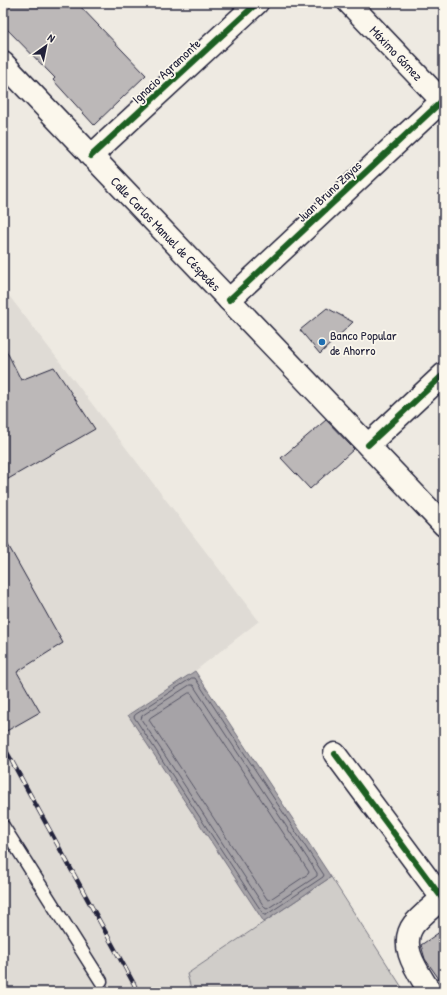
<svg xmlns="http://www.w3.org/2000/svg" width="447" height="995" font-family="'Patrick Hand',sans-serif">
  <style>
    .built { fill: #dfdbd5 }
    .green { fill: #d0cdc9; stroke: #797882 }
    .water { fill: #a6a3a7; stroke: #716f7c }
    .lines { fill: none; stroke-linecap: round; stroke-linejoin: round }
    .shore { stroke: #575666; stroke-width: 1 }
    .building { fill: #bcb8b8; stroke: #22223b }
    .service-casing { stroke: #22223b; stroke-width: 15 }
    .minor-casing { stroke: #22223b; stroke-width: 25 }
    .secondary-casing { stroke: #22223b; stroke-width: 25 }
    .service { stroke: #fbf7ec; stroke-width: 12 }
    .minor { stroke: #fbf7ec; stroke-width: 22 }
    .secondary { stroke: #fbf7ec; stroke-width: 22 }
    .rail-casing { stroke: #22223b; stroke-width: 4.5 }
    .rail { stroke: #fbf7ec; stroke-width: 3; stroke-dasharray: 9; stroke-linecap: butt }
    .cycleway-casing { stroke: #fbf7ec; stroke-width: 8 }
    .cycleway { stroke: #1b5e20; stroke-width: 6 }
    .poi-dot { fill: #1f6fb2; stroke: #fbf7ec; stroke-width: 1.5 }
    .labels { text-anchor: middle; stroke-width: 3.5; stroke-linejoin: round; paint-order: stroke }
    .street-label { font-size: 13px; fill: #22223b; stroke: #fbf7ec }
    .poi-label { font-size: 13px; fill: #22223b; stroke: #fbf7ec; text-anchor: start }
  </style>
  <rect width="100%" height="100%" fill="#eeeae2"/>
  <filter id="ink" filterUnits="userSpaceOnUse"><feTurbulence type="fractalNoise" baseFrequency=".025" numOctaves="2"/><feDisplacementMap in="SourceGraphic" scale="8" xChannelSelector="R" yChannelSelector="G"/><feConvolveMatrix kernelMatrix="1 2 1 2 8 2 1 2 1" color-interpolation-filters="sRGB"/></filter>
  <g filter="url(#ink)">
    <path class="built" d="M 3,288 L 259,621 L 195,671 L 331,877 L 187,974 L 192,992 L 3,992 Z"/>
    <path class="green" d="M 331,877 L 405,992 L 192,992 L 187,974 Z"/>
    <path class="water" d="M 195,671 L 331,877 L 264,922 L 128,715 Z"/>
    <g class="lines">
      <g class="shore">
        <path d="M 192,678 L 195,678 L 324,875 L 323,877 L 266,915 L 264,915 L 134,717 L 135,715 Z"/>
        <path d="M 190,685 L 193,685 L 317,873 L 317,876 L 267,909 L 265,908 L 141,719 L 142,716 Z"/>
        <path d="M 189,693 L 191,693 L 309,872 L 308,874 L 269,900 L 267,899 L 149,720 L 150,718 Z"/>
      </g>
    </g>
    <g class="building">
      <path d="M 3,3 L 77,3 L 146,75 L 94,125 L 53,80 L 55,78 L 3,25 Z"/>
      <path d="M 327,308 L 353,322 L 320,354 L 300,330 Z"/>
      <path d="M 3,344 L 21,380 L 54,367 L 95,429 L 3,482 Z"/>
      <path d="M 326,420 L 354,449 L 310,489 L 281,458 Z"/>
      <path d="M 3,536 L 63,643 L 17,672 L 40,712 L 3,733 Z"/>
      <path d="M 444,929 L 444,986 L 425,959 L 421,945 Z"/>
    </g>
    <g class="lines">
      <g class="service-casing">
        <path id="service" d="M 3,826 L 101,981"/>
      </g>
      <g class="minor-casing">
        <g id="minor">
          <path id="s1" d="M 349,3 L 444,103"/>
          <path d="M 91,156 L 257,3"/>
          <path d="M 229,300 L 444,99"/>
          <path d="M 368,445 L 444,374"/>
          <path d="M 335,754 L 442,898"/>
          <path d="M 430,992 C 419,973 397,946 414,924 C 423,914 434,905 444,897"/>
        </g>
      </g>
      <g class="secondary-casing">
        <g id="secondary">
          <path id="s2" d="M 3,63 L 444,525"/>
        </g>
      </g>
      <use href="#service" class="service"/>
      <use href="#minor" class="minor"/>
      <use href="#secondary" class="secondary"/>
      <g class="rail-casing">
        <path id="rail" d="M 3,745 L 134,984 L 137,992"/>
      </g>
      <use href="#rail" class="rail"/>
      <g class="cycleway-casing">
        <g id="cycleway">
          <path d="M 91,156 L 257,3"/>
          <path d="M 229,300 L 444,99"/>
          <path d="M 368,445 L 444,374"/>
          <path d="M 335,754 L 442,898"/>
        </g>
      </g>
      <use href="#cycleway" class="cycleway"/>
    </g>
  </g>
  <circle class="poi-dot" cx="322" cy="342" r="4"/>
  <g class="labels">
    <g class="street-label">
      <text dy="5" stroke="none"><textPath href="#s1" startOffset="69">Máximo Gómez</textPath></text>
      <text transform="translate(166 71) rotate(-43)" y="5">Ignacio Agramonte</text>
      <text transform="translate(329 191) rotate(-43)" y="5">Juan Bruno Zayas</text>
      <text dy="5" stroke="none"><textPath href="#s2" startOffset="236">Calle Carlos Manuel de Céspedes</textPath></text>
    </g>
    <g class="poi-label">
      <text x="330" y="340">Banco Popular<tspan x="330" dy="15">de Ahorro</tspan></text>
    </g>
  </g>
  <rect width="447" height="995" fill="none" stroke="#fbf7ec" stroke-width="16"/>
  <rect x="8" y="8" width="431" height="979" fill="none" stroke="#22223b" stroke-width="1.5" filter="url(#ink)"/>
  <g transform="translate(46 46) rotate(33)" stroke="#fbf7ec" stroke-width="3" paint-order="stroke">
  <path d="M0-3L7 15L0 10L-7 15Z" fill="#22223b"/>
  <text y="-6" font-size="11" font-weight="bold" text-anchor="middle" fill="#22223b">N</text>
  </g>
</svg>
